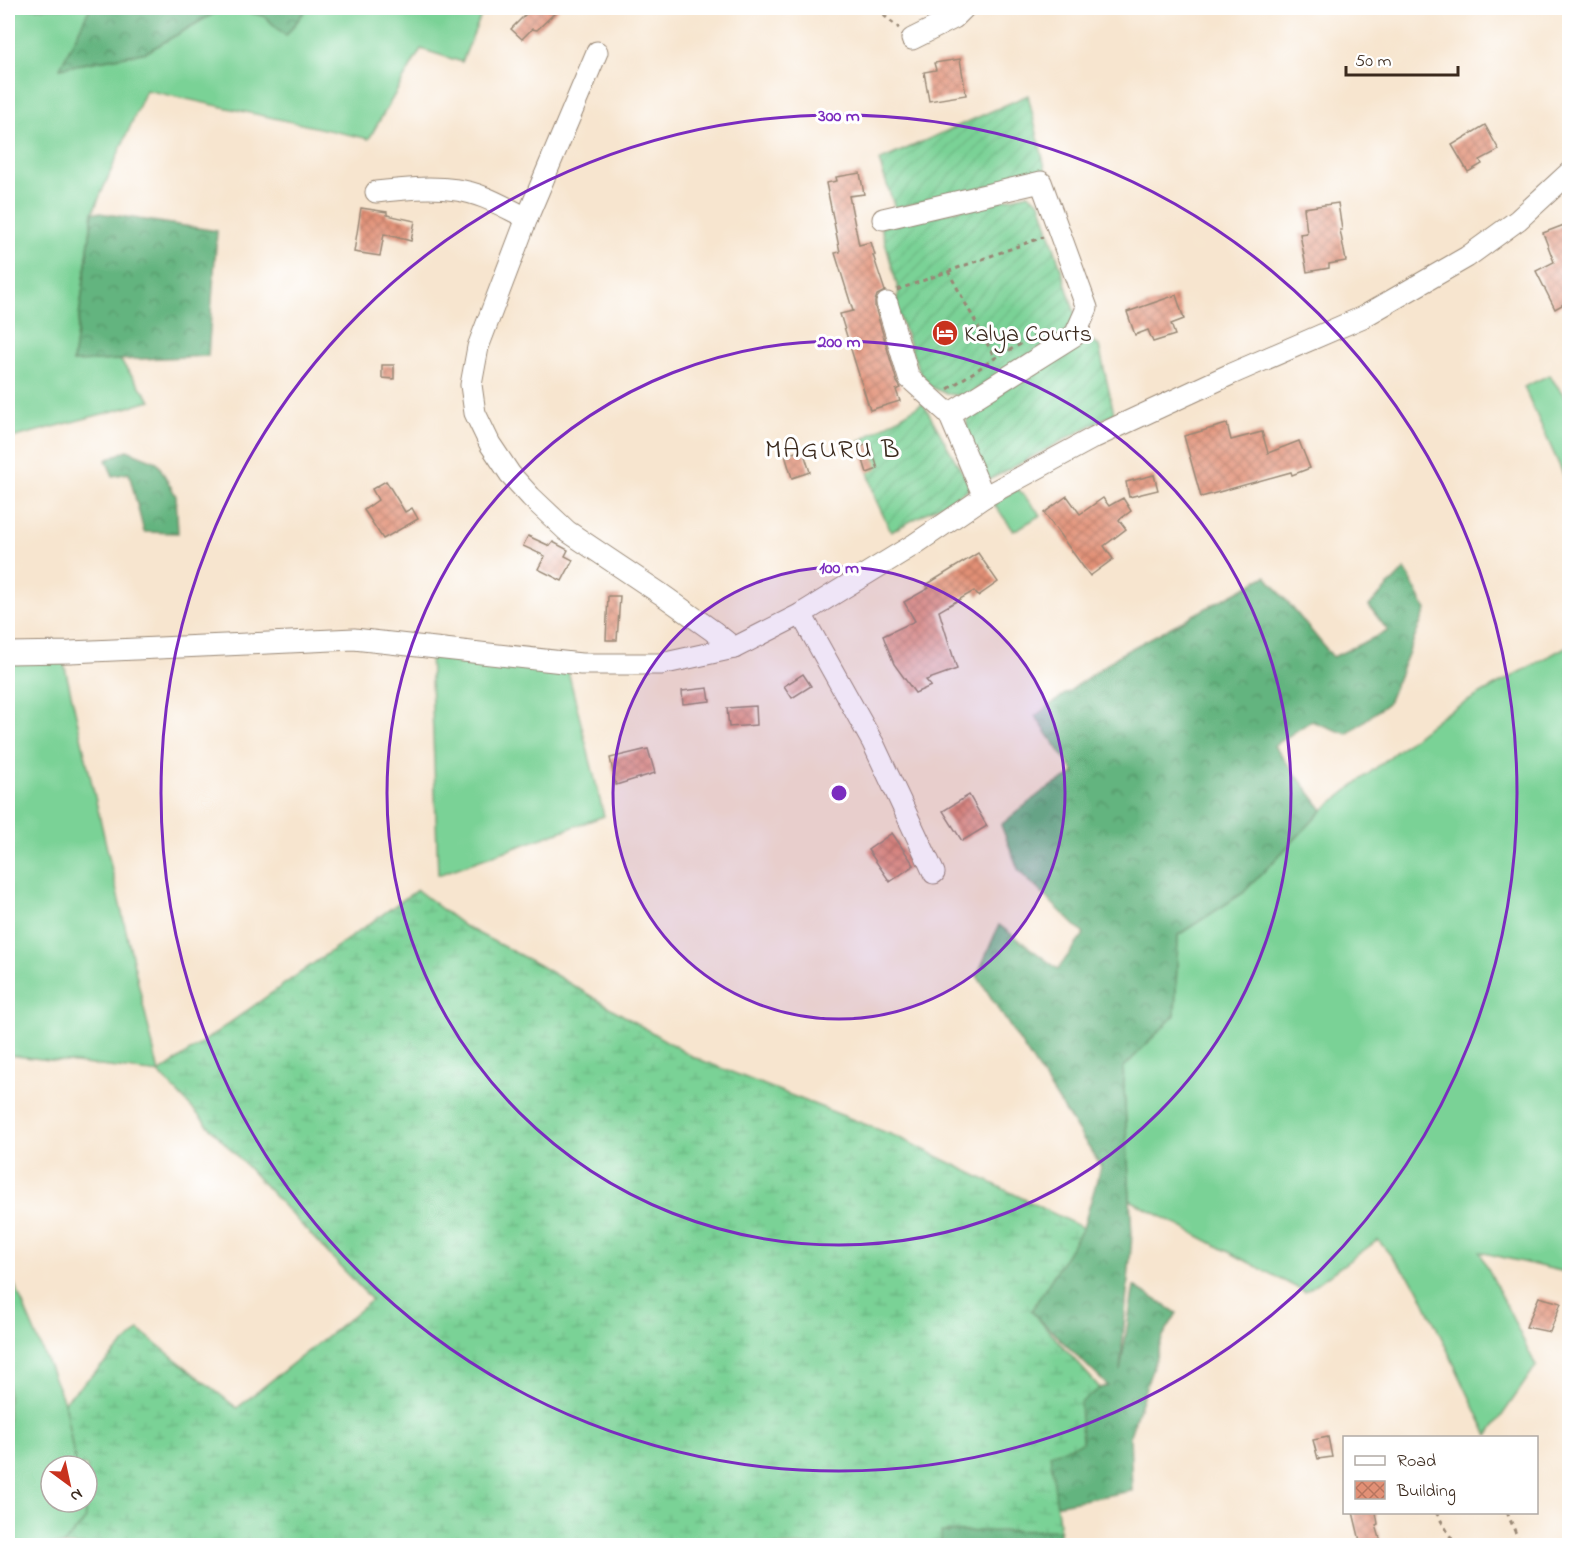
<svg xmlns="http://www.w3.org/2000/svg" width="1577" height="1553" font-family="'Indie Flower',sans-serif">
  <style>
    .grass { fill: #7ad296; stroke: #5a7e5a; stroke-width: 1.5 }
    .forest { fill: url(#forest-crowns); stroke: #4f6f4e; stroke-width: 1.5 }
    .wetland { fill: url(#wetland-marsh); stroke: #5a7e5a; stroke-width: 1.5 }
    .garden { fill: url(#garden-furrows); stroke: #5a7e5a; stroke-width: 1.5 }
    .building { fill: url(#building-cross-hatch) }
    .lines { fill: none; stroke-linecap: round; stroke-linejoin: round }
    .minor-casing { stroke: #998876; stroke-width: 23 }
    .path { stroke: #998876; stroke-width: 3; stroke-dasharray: 4.5 4.5; stroke-linecap: butt }
    .minor { stroke: #fff; stroke-width: 21 }
    .ring { fill: none; stroke: #7b2cbf; stroke-width: 3 }
    .labels { text-anchor: middle; stroke-width: 6; stroke-linejoin: round; paint-order: stroke }
    .poi-label { font-size: 24px; fill: #3b2a1e; stroke: #fff; text-anchor: start }
    .quarter-label { font-size: 27px; letter-spacing: 1.5px; fill: #3b2a1e; stroke: #fff }
    .centre { fill: #7b2cbf; stroke: #fff; stroke-width: 3 }
    .ring-label { font-size: 18px; text-anchor: middle; font-weight: bold; fill: #7b2cbf; stroke: #fff; stroke-width: 6; stroke-linejoin: round; paint-order: stroke }
  </style>
  <defs>
    <pattern id="forest-crowns" width="20" height="18" patternUnits="userSpaceOnUse" patternTransform="scale(1.5)"><rect width="20" height="18" fill="#63b47f"/><path d="M2 6a3 3 0 1 1 6 0M12 15a3 3 0 1 1 6 0" fill="none" stroke="#539367"/></pattern>
    <pattern id="wetland-marsh" width="20" height="14" patternUnits="userSpaceOnUse" patternTransform="scale(1.5)"><rect width="20" height="14" fill="#7ad296"/><path d="M1 5h8M5 5V1M11 12h8M15 12V8" fill="none" stroke="#6ab481"/></pattern>
    <pattern id="garden-furrows" width="10" height="10" patternUnits="userSpaceOnUse" patternTransform="scale(1.5)"><rect width="10" height="10" fill="#7ad296"/><path d="M-1 1l2-2M0 10L10 0M9 11l2-2" fill="none" stroke="#6ab481"/></pattern>
    <pattern id="building-cross-hatch" width="8" height="8" patternUnits="userSpaceOnUse" patternTransform="scale(1.5)"><rect width="8" height="8" fill="#e29076"/><path d="M0 0l8 8M0 8l8-8" fill="none" stroke="#b87660"/></pattern>
  </defs>
  <rect width="100%" height="100%" fill="#fff"/>
  <filter id="ink" filterUnits="userSpaceOnUse"><feTurbulence type="fractalNoise" baseFrequency=".0167" numOctaves="2"/><feDisplacementMap in="SourceGraphic" scale="12" xChannelSelector="R" yChannelSelector="G"/><feConvolveMatrix kernelMatrix="1 2 1 2 8 2 1 2 1" color-interpolation-filters="sRGB"/></filter>
  <filter id="wash" filterUnits="userSpaceOnUse"><feTurbulence type="fractalNoise" baseFrequency=".008" numOctaves="4" result="noise"/><feDisplacementMap in="SourceGraphic" scale="24" xChannelSelector="R" yChannelSelector="G"/><feGaussianBlur stdDeviation="1.35" result="paint"/><feColorMatrix in="noise" values="0 0 0 0 0 0 0 0 0 0 0 0 0 0 0 0 0 1.4 0 .05"/><feComposite in="paint" operator="in"/></filter>
  <g filter="url(#wash)">
    <rect width="100%" height="100%" fill="#f7e5cf"/>
    <g class="grass">
      <path d="M 8,8 L 90,8 L 61,68 L 147,52 L 223,8 L 231,8 L 264,16 L 286,36 L 307,8 L 484,8 L 462,62 L 421,49 L 369,139 L 146,90 L 93,212 L 73,362 L 120,360 L 151,401 L 8,439 Z"/>
      <path d="M 1549,375 L 1569,402 L 1569,487 L 1524,387 Z"/>
      <path d="M 1018,489 L 1041,515 L 1014,531 L 993,503 Z"/>
      <path d="M 1569,645 L 1569,1273 L 1480,1252 L 1536,1366 L 1488,1436 L 1418,1288 L 1378,1240 L 1305,1292 L 1130,1200 L 1123,1068 L 1175,1015 L 1178,935 L 1243,893 L 1323,810 L 1441,716 Z"/>
      <path d="M 60,646 L 159,1073 L 8,1055 L 8,649 Z"/>
      <path d="M 430,651 L 566,663 L 604,816 L 438,875 Z"/>
      <path d="M 8,1269 L 64,1402 L 76,1466 L 51,1466 L 51,1502 L 83,1502 L 86,1519 L 63,1545 L 8,1545 Z"/>
    </g>
    <g class="forest">
      <path d="M 90,8 L 223,8 L 147,52 L 60,68 Z"/>
      <path d="M 231,8 L 307,8 L 286,36 L 264,16 Z"/>
      <path d="M 93,212 L 217,231 L 208,356 L 73,362 Z"/>
      <path d="M 127,450 L 157,462 L 176,496 L 178,533 L 144,532 L 129,473 L 113,476 L 106,460 Z"/>
      <path d="M 1405,569 L 1426,610 L 1388,703 L 1347,734 L 1311,721 L 1274,746 L 1323,810 L 1243,893 L 1178,935 L 1175,1015 L 1123,1068 L 1132,1236 L 1120,1371 L 1134,1286 L 1177,1313 L 1163,1336 L 1130,1435 L 1132,1491 L 1054,1505 L 1050,1454 L 1080,1403 L 1100,1388 L 1108,1386 L 1031,1311 L 1083,1228 L 1101,1166 L 977,976 L 999,925 L 1058,969 L 1084,934 L 1019,871 L 1001,825 L 1043,791 L 1075,773 L 1035,716 L 1121,654 L 1266,576 L 1333,657 L 1388,631 L 1369,606 Z"/>
      <path d="M 1060,1530 L 1059,1546 L 941,1545 L 940,1532 Z"/>
    </g>
    <path class="wetland" d="M 417,890 L 464,926 L 537,964 L 693,1057 L 900,1138 L 1083,1228 L 1031,1311 L 1100,1388 L 1080,1403 L 1082,1443 L 1050,1454 L 1060,1530 L 941,1532 L 941,1546 L 63,1545 L 86,1519 L 83,1502 L 87,1502 L 87,1466 L 76,1466 L 64,1402 L 139,1330 L 237,1408 L 372,1300 L 159,1073 Z"/>
    <g class="garden">
      <path d="M 1028,95 L 1046,172 L 895,208 L 879,161 Z"/>
      <path d="M 1029,194 L 1040,202 L 1076,317 L 1066,332 L 966,396 L 947,394 L 931,387 L 919,371 L 895,304 L 899,292 L 881,227 Z"/>
      <path d="M 1083,340 L 1093,341 L 1099,346 L 1114,413 L 989,480 C 977,457 960,438 969,411 Z"/>
      <path d="M 923,403 L 971,488 L 891,532 L 875,498 L 860,441 Z"/>
    </g>
    <g id="blocks">
      <g class="building">
        <path d="M 532,8 L 560,8 L 537,30 L 532,29 L 522,39 L 511,29 Z"/>
        <path d="M 960,59 L 966,95 L 929,101 L 924,72 L 936,70 L 934,63 Z"/>
        <path d="M 1485,125 L 1499,150 L 1480,160 L 1482,164 L 1468,172 L 1452,145 Z"/>
        <path d="M 860,173 L 864,194 L 849,196 L 859,245 L 871,242 L 875,255 L 873,255 L 885,291 L 877,295 L 875,301 L 875,307 L 897,382 L 901,388 L 896,390 L 900,401 L 870,410 L 840,314 L 853,311 L 835,253 L 840,252 L 826,183 L 837,181 L 836,177 Z"/>
        <path d="M 1338,203 L 1342,230 L 1340,230 L 1346,261 L 1329,264 L 1329,268 L 1307,272 L 1300,234 L 1307,233 L 1304,208 Z"/>
        <path d="M 361,208 L 387,212 L 387,215 L 415,221 L 411,241 L 384,234 L 380,256 L 354,252 Z"/>
        <path d="M 1564,225 L 1569,238 L 1569,301 L 1555,309 L 1536,271 L 1554,262 L 1543,233 Z"/>
        <path d="M 1176,295 L 1184,319 L 1171,324 L 1175,335 L 1153,342 L 1148,330 L 1135,335 L 1127,312 Z"/>
        <path d="M 382,365 L 394,365 L 394,379 L 382,378 Z"/>
        <path d="M 1227,424 L 1231,440 L 1262,432 L 1268,453 L 1299,441 L 1310,468 L 1292,475 L 1291,472 L 1201,497 L 1184,436 Z"/>
        <path d="M 870,443 L 878,469 L 867,473 L 859,447 Z"/>
        <path d="M 803,450 L 810,472 L 792,478 L 785,455 Z"/>
        <path d="M 1154,475 L 1158,490 L 1129,497 L 1126,482 Z"/>
        <path d="M 386,481 L 405,512 L 412,508 L 418,519 L 383,539 L 364,510 L 378,500 L 372,489 Z"/>
        <path d="M 1067,496 L 1080,514 L 1103,498 L 1109,506 L 1123,498 L 1131,511 L 1119,520 L 1126,529 L 1104,546 L 1113,559 L 1090,576 L 1044,513 Z"/>
        <path d="M 528,536 L 550,546 L 553,542 L 568,550 L 565,556 L 573,560 L 562,581 L 538,569 L 545,556 L 523,546 Z"/>
        <path d="M 978,553 L 998,582 L 978,596 L 974,591 L 939,611 L 957,669 L 926,680 L 931,686 L 915,693 L 894,664 L 883,636 L 915,621 L 904,602 L 929,588 L 926,585 Z"/>
        <path d="M 608,596 L 620,596 L 617,640 L 606,640 Z"/>
        <path d="M 803,674 L 811,686 L 792,698 L 784,686 Z"/>
        <path d="M 708,688 L 710,701 L 683,704 L 682,691 Z"/>
        <path d="M 756,706 L 757,725 L 729,727 L 727,708 Z"/>
        <path d="M 648,749 L 655,773 L 616,785 L 610,758 Z"/>
        <path d="M 969,795 L 987,826 L 962,841 L 943,811 Z"/>
        <path d="M 892,833 L 914,865 L 890,882 L 868,850 Z"/>
        <path d="M 1539,1297 L 1561,1303 L 1550,1332 L 1526,1327 Z"/>
        <path d="M 1328,1437 L 1332,1457 L 1318,1459 L 1313,1440 Z"/>
        <path d="M 1353,1512 L 1376,1512 L 1378,1524 L 1376,1525 L 1382,1545 L 1361,1545 Z"/>
      </g>
    </g>
  </g>
  <g filter="url(#ink)">
    <use href="#blocks" fill-opacity="0" stroke="#998876" stroke-width="1.5"/>
    <g class="lines">
      <g class="minor-casing">
        <g id="minor">
          <path d="M 912,39 L 954,18 L 964,8"/>
          <path d="M 597,52 L 527,218 L 478,347 L 471,385 L 475,413 L 490,444 L 510,474 L 531,497 L 567,531 L 661,594 L 713,631 L 734,648"/>
          <path d="M 376,192 C 403,189 430,186 457,190 C 482,193 504,207 527,218"/>
          <path d="M 883,219 L 1041,182 L 1087,308 L 1075,335 L 949,414"/>
          <path d="M 887,303 L 909,378 L 949,414 L 984,497"/>
          <path d="M 801,614 L 873,743 L 934,873"/>
          <path d="M 8,653 L 70,652 L 354,639 L 581,664 L 661,664 L 734,648 L 801,614 L 915,544 L 984,497 L 1095,437 L 1231,374 L 1363,317 L 1467,257 L 1518,220 L 1570,172"/>
        </g>
      </g>
      <g class="path">
        <path d="M 878,8 L 881,13 L 899,28"/>
        <path d="M 948,271 L 995,358"/>
        <path d="M 897,290 L 1043,237"/>
        <path d="M 948,389 L 995,358 L 1043,332"/>
        <path d="M 1436,1512 L 1456,1546"/>
        <path d="M 1507,1512 L 1521,1546"/>
      </g>
      <use href="#minor" class="minor"/>
    </g>
  </g>
  <circle cx="839" cy="793" r="226" fill="#7b2cbf" fill-opacity=".12"/>
  <g class="ring">
    <circle cx="839" cy="793" r="226"/>
    <circle cx="839" cy="793" r="452"/>
    <circle cx="839" cy="793" r="678"/>
  </g>
  <defs>
    <g id="hotel-disc" transform="scale(1.35)"><circle r="9.5" fill="#c8321e" stroke="#fff"/><path d="M-6-4.5h1.5V1H6V5H4.5V3h-9V5H-6ZM-4 0a1.8 1.8 0 1 1 3.6 0ZM.5 0V-2.5h3Q6-2.5 6 0Z" fill="#fff"/></g>
  </defs>
  <g fill-rule="evenodd">
    <use href="#hotel-disc" x="945" y="333"/>
  </g>
  <g class="labels">
    <g class="poi-label">
      <text x="964" y="341">Kalya Courts</text>
    </g>
    <g class="quarter-label">
      <text x="833" y="457">MAGURU B</text>
    </g>
  </g>
  <circle cx="839" cy="793" r="9" class="centre"/>
  <g class="ring-label">
    <text x="839" y="121">300 m</text>
    <text x="839" y="347">200 m</text>
    <text x="839" y="573">100 m</text>
  </g>
  <rect width="1577" height="1553" fill="none" stroke="#fff" stroke-width="30"/>
  <rect x="1343" y="1436" width="195" height="78" fill="#ffffff" stroke="#b1aaa5" stroke-width="1.5"/>
  <rect x="1355" y="1456" width="30" height="9" fill="#ffffff" stroke="#b1aaa5" stroke-width="1.5"/>
  <text x="1397" y="1466" font-size="18" fill="#3b2a1e">Road</text>
  <rect x="1355" y="1481" width="30" height="18" fill="url(#building-cross-hatch)" stroke="#b1aaa5" stroke-width="1.5"/>
  <text x="1397" y="1496" font-size="18" fill="#3b2a1e">Building</text>
  <g transform="translate(69 1484) rotate(147)"><circle r="28" fill="#ffffff" stroke="#b1aaa5" stroke-width="1.5"/>
  <path d="M0-4.5L10 22L0 15L-10 22Z" fill="#c8321e"/>
  <text y="-9" font-size="16" font-weight="bold" text-anchor="middle" fill="#3b2a1e">N</text>
  </g>
  <path d="M1346 66v9h112v-9" fill="none" stroke="#3b2a1e" stroke-width="3"/>
  <text x="1355" y="66" font-size="18" fill="#3b2a1e" stroke="#ffffff" stroke-width="4.5" paint-order="stroke">50 m</text>
</svg>
